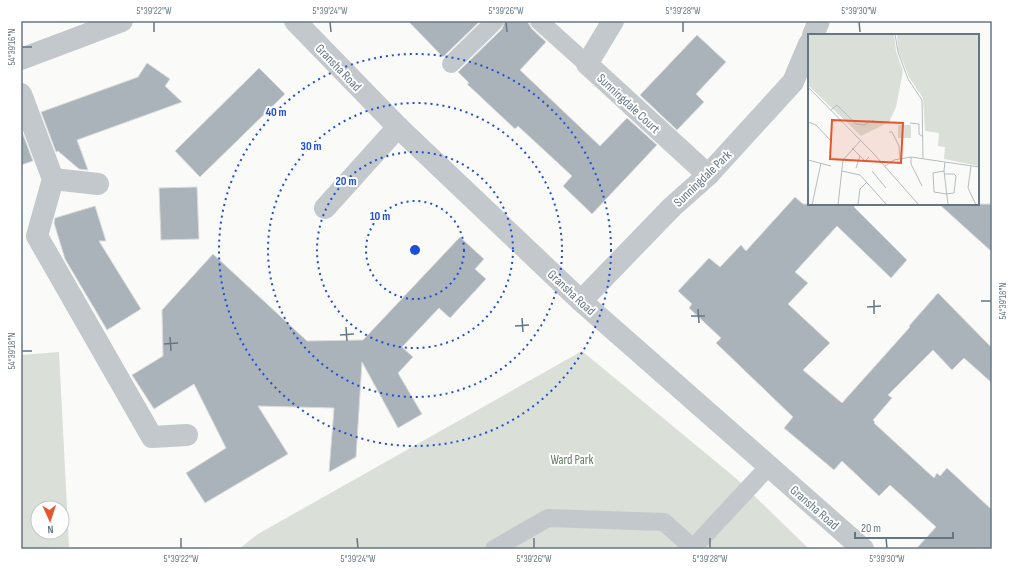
<svg xmlns="http://www.w3.org/2000/svg" width="1013" height="570" font-family="'Sofia Sans Condensed',sans-serif">
  <style>
    .green { fill: #dadfd7; fill-rule: evenodd }
    .building { fill: #aab3b9; stroke: #dcdcda }
    .lines { fill: none; stroke-linecap: round; stroke-linejoin: round }
    .service { stroke: #c3c8cc; stroke-width: 18 }
    .minor { stroke: #c3c8cc; stroke-width: 22 }
    .tertiary { stroke: #c3c8cc; stroke-width: 22 }
    .ticks { fill: none; stroke: #657683; stroke-width: 1.5 }
    .ring { fill: none; stroke: #1d4ed8; stroke-width: 2; stroke-dasharray: 2 4 }
    .labels { text-anchor: middle; stroke-width: 4; stroke-linejoin: round; paint-order: stroke }
    .street-label { font-size: 13px; fill: #657683; stroke: #fff }
    .park-label { font-size: 13px; fill: #687a64; stroke: #fff }
    .inset-road { fill: none; stroke: #b5bdc2; stroke-width: 1 }
    .view { fill: #e4572e; fill-opacity: 0.15; stroke: #e4572e; stroke-width: 2 }
    .inset-edge { fill: none; stroke: #657683; stroke-width: 2 }
    .centre { fill: #1d4ed8; stroke: #fff; stroke-width: 2 }
    .ring-label { font-size: 12px; text-anchor: middle; font-weight: bold; fill: #1d4ed8; stroke: #fff; stroke-width: 4; stroke-linejoin: round; paint-order: stroke }
    .neatline { fill: none; stroke: #657683; stroke-width: 1.5 }
    .ticks-label { font-size: 10px; text-anchor: middle; fill: #657683 }
  </style>
  <rect width="100%" height="100%" fill="#fafaf8"/>
  <g class="green">
    <path d="M 582,351 L 738,480 L 809,549 L 239,549 L 258,534 Z"/>
    <path d="M 59,352 L 69,547 L 21,549 L 21,355 ZM 38,508 L 62,508 L 62,532 L 38,532 Z"/>
  </g>
  <g class="building">
    <path d="M 408,21 L 480,21 L 443,57 Z"/>
    <path d="M 505,21 L 527,21 L 532,29 L 546,42 L 520,70 L 600,146 L 627,118 L 657,145 L 592,214 L 563,186 L 572,176 L 518,126 L 515,129 L 467,84 L 469,83 L 458,72 L 502,29 Z"/>
    <path d="M 697,35 L 726,62 L 696,94 L 704,102 L 677,130 L 640,95 Z"/>
    <path d="M 147,63 L 170,79 L 165,86 L 182,102 L 77,140 L 88,170 L 79,169 L 58,151 L 56,152 L 41,112 L 138,77 Z"/>
    <path d="M 259,68 L 285,94 L 200,177 L 175,151 Z"/>
    <path d="M 21,129 L 33,161 L 21,165 Z"/>
    <path d="M 197,187 L 199,239 L 161,240 L 159,188 Z"/>
    <path d="M 795,197 L 803,204 L 856,204 L 854,207 L 907,260 L 891,278 L 837,226 L 795,272 L 808,283 L 788,304 L 830,343 L 803,370 L 842,403 L 910,327 L 909,326 L 938,293 L 992,348 L 992,383 L 964,358 L 952,370 L 933,350 L 888,395 L 892,398 L 873,420 L 875,422 L 874,423 L 934,478 L 937,473 L 940,476 L 947,468 L 992,510 L 992,549 L 916,549 L 936,527 L 890,485 L 879,496 L 842,461 L 834,470 L 784,428 L 793,417 L 716,343 L 721,338 L 689,308 L 692,304 L 678,291 L 709,258 L 720,267 L 741,245 L 746,251 Z"/>
    <path d="M 939,204 L 992,204 L 992,252 Z"/>
    <path d="M 95,206 L 106,241 L 99,241 L 141,309 L 107,330 L 65,259 L 54,223 L 55,218 Z"/>
    <path d="M 460,237 L 484,259 L 475,269 L 486,279 L 450,318 L 439,308 L 402,347 L 413,357 L 398,373 L 422,414 L 398,428 L 362,362 L 356,457 L 329,472 L 334,408 L 258,406 L 288,454 L 205,503 L 186,473 L 226,448 L 194,384 L 154,409 L 132,375 L 163,356 L 162,310 L 213,254 L 307,341 L 363,340 Z"/>
  </g>
  <g class="lines">
    <g class="service">
      <path d="M 539,21 L 587,64"/>
      <path d="M 451,64 L 495,21"/>
      <path d="M 693,548 L 769,466"/>
      <path d="M 494,549 L 548,518 L 664,522 L 694,549"/>
    </g>
    <g class="minor">
      <path d="M 613,21 L 587,64 L 708,175"/>
      <path d="M 813,35 L 819,21"/>
      <path d="M 21,94 L 53,179 L 37,236 L 152,437 L 187,435"/>
      <path d="M 53,179 L 98,184"/>
      <path d="M 325,208 L 398,127"/>
      <path d="M 581,301 L 672,207 L 708,175 L 793,82 L 809,44"/>
    </g>
    <g class="tertiary">
      <path d="M 295,21 L 398,127 L 581,301 L 863,549"/>
      <path d="M 21,59 L 122,21"/>
    </g>
  </g>
  <path class="ticks" d="M 154,22 L 154,32M 330,22 L 331,32M 506,22 L 507,32M 683,22 L 683,32M 859,22 L 860,32M 22,47 L 32,47M 874,300 L 874,314M 981,301 L 991,301M 867,307 L 881,306M 698,309 L 699,323M 691,316 L 705,316M 522,318 L 523,332M 515,326 L 529,325M 346,327 L 347,341M 340,335 L 354,334M 170,337 L 171,351M 164,344 L 178,343M 22,351 L 32,351M 181,538 L 181,548M 357,538 L 358,548M 534,538 L 534,548M 710,538 L 710,548M 886,538 L 887,548"/>
  <g class="ring">
    <circle cx="415" cy="250" r="49"/>
    <circle cx="415" cy="250" r="98"/>
    <circle cx="415" cy="250" r="147"/>
    <circle cx="415" cy="250" r="196"/>
  </g>
  <g class="labels">
    <g class="street-label">
      <text transform="translate(339 67) rotate(46)" y="5">Gransha Road</text>
      <text transform="translate(629 103) rotate(43)" y="5">Sunningdale Court</text>
      <text transform="translate(702 178) rotate(-44)" y="5">Sunningdale Park</text>
      <text transform="translate(572 292) rotate(43)" y="5">Gransha Road</text>
      <text transform="translate(815 507) rotate(41)" y="5">Gransha Road</text>
    </g>
    <g class="park-label">
      <text x="572" y="464">Ward Park</text>
    </g>
  </g>
  <g transform="translate(808 34)">
    <rect width="171" height="171" fill="#fafaf8"/>
    <path d="M 0,0 L 86,0 L 88,17 L 95,37 L 88,73 L 81,88 L 53,102 L 0,51 ZM 89,0 L 171,0 L 171,132 L 136,125 L 137,113 L 130,112 L 131,99 L 117,97 L 115,64 L 101,43 L 90,16 ZM 90,91 L 103,91 L 103,104 L 90,104 Z" fill="#dadfd7"/>
    <path class="inset-road" d="M 87,0 L 90,18 L 100,45 L 114,66 L 115,124M 0,53 L 65,119 L 111,171M 23,76 L 29,71 L 48,90 L 56,91 L 66,86M 0,88 L 8,91 L 23,107M 102,89 L 111,90 L 111,100 L 115,103M 81,98 L 84,98 L 91,112 L 92,125M 44,114 L 52,122 L 48,134M 52,122 L 57,127 L 61,123M 103,123 L 103,130 L 114,152M 0,126 L 23,132M 137,128 L 136,137 L 140,171M 77,132 L 86,126 L 103,123 L 171,133M 163,132 L 160,154 L 168,171M 34,137 L 52,141 L 79,171M 64,137 L 78,154M 136,137 L 125,139 L 126,158 L 139,160M 136,140 L 146,140 L 148,142 L 146,159 L 138,160M 4,171 L 13,129M 30,171 L 35,126 L 53,106M 50,171 L 52,155 L 59,148"/>
    <path class="view" d="M 24,86 L 95,89 L 93,129 L 22,125 Z"/>
    <rect width="171" height="171" class="inset-edge"/>
  </g>
  <circle cx="415" cy="250" r="6" class="centre"/>
  <g class="ring-label">
    <text x="276" y="116">40 m</text>
    <text x="311" y="150">30 m</text>
    <text x="346" y="185">20 m</text>
    <text x="380" y="220">10 m</text>
  </g>
  <rect width="1013" height="570" fill="none" stroke="#ffffff" stroke-width="44"/>
  <g transform="translate(50 520) rotate(177)"><circle r="19" fill="#ffffff" stroke="#c1c8cd"/>
  <path d="M0-3L7 15L0 10L-7 15Z" fill="#e4572e"/>
  <text y="-6" font-size="11" font-weight="bold" text-anchor="middle" fill="#657683">N</text>
  </g>
  <path d="M855 532v6h98v-6" fill="none" stroke="#657683" stroke-width="2"/>
  <text x="861" y="532" font-size="12" fill="#657683" stroke="#ffffff" stroke-width="3" paint-order="stroke">20 m</text>
  <rect x="22" y="22" width="969" height="526" class="neatline"/>
  <g class="ticks-label">
    <text x="154" y="14">5°39'22"W</text>
    <text x="330" y="14">5°39'24"W</text>
    <text x="506" y="14">5°39'26"W</text>
    <text x="683" y="14">5°39'28"W</text>
    <text x="859" y="14">5°39'30"W</text>
    <text transform="translate(11 47) rotate(-90)" y="4">54°39'16"N</text>
    <text transform="translate(1002 301) rotate(-90)" y="4">54°39'18"N</text>
    <text transform="translate(11 351) rotate(-90)" y="4">54°39'18"N</text>
    <text x="181" y="562">5°39'22"W</text>
    <text x="358" y="562">5°39'24"W</text>
    <text x="534" y="562">5°39'26"W</text>
    <text x="710" y="562">5°39'28"W</text>
    <text x="887" y="562">5°39'30"W</text>
  </g>
</svg>
